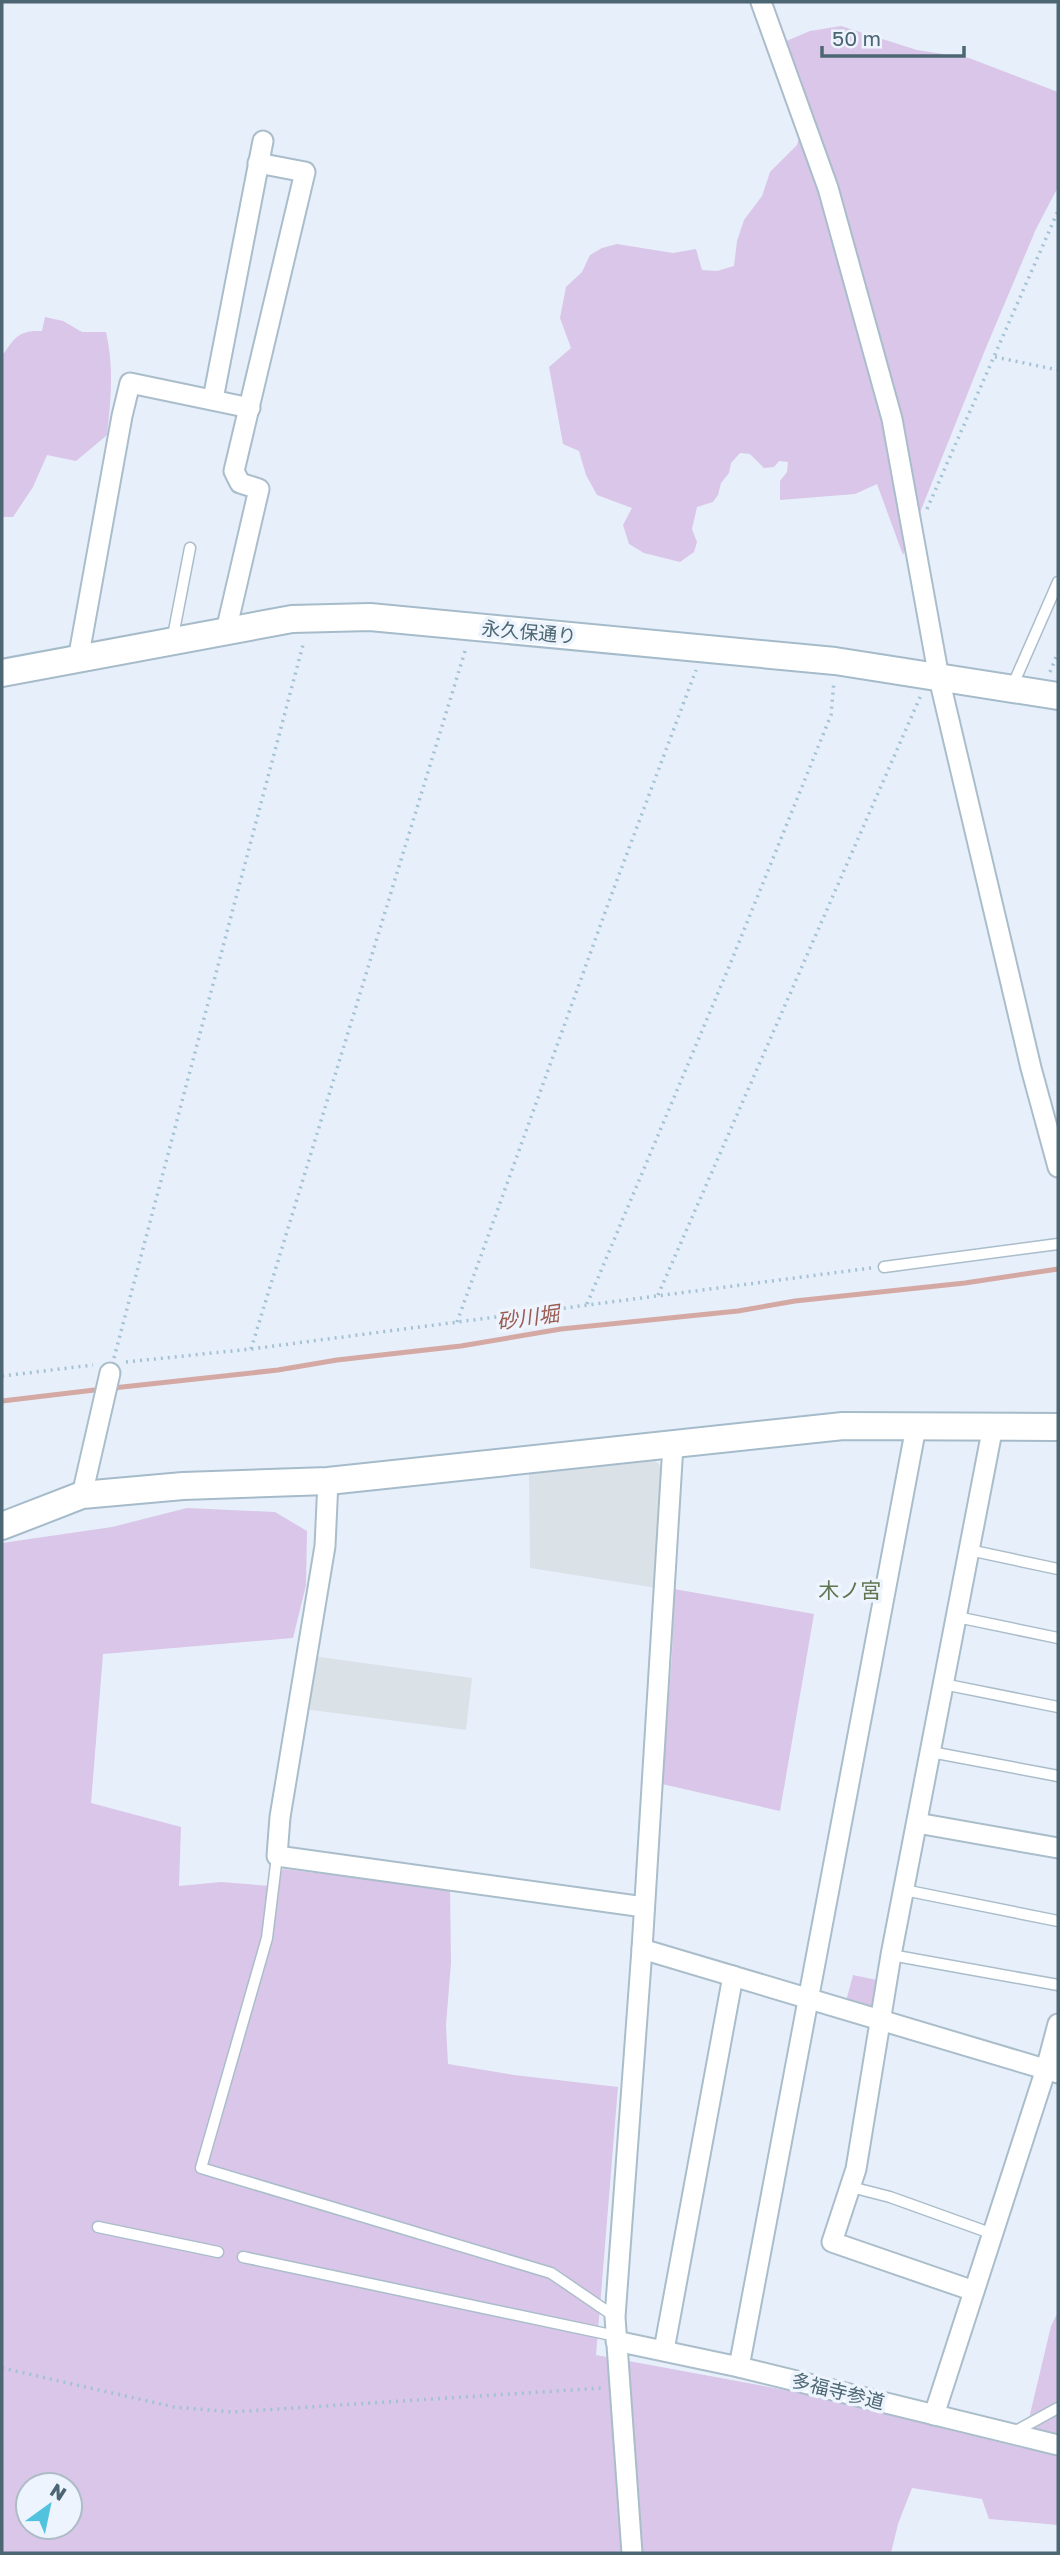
<svg xmlns="http://www.w3.org/2000/svg" width="1060" height="2555" font-family="'Golos Text','Noto Sans JP',sans-serif">
  <style>
    .industrial { fill: #dae1e7 }
    .green { fill: #d9c6e8; fill-rule: evenodd }
    .lines { fill: none; stroke-linecap: round; stroke-linejoin: round }
    .stream { stroke: #d5a9a3; stroke-width: 5 }
    .lane-casing { stroke: #aabdca; stroke-width: 13 }
    .street-casing { stroke: #aabdca; stroke-width: 23 }
    .secondary-casing { stroke: #a6bbca; stroke-width: 30 }
    .path { stroke: #a3c2d4; stroke-width: 3.5; stroke-dasharray: 2 5; stroke-linecap: butt }
    .lane { stroke: #fff; stroke-width: 10 }
    .street { stroke: #fff; stroke-width: 19 }
    .secondary { stroke: #fff; stroke-width: 26 }
    .labels { text-anchor: middle; stroke-width: 7; stroke-linejoin: round; paint-order: stroke }
    .street-label { font-size: 19px; fill: #4c6773; stroke: #edf4fe }
    .water-label { font-size: 21px; font-style: italic; fill: #9a5b51; stroke: #edf4fe }
    .neighbourhood-label { font-size: 21px; fill: #5f7652; stroke: #edf4fe }
  </style>
  <rect width="100%" height="100%" fill="#e7effb"/>
  <g class="industrial">
    <path d="M 655,1461 L 665,1469 L 657,1588 L 530,1568 L 529,1474 Z"/>
    <path d="M 313,1656 L 472,1678 L 466,1730 L 304,1709 Z"/>
  </g>
  <g class="green">
    <path d="M 841,26 L 917,50 L 969,58 L 1058,92 L 1058,187 L 1036,229 L 985,350 L 903,555 L 877,484 L 855,494 L 780,500 L 780,481 L 787,472 L 788,462 L 779,461 L 774,467 L 764,468 L 750,454 L 740,453 L 731,463 L 729,473 L 721,483 L 718,495 L 713,502 L 697,507 L 692,529 L 697,542 L 694,552 L 680,562 L 644,553 L 629,544 L 623,525 L 632,508 L 597,495 L 586,475 L 579,451 L 563,444 L 549,367 L 571,348 L 560,318 L 566,287 L 582,272 L 590,255 L 602,248 L 617,244 L 673,253 L 696,249 L 702,270 L 717,271 L 734,266 L 737,241 L 744,220 L 762,196 L 770,172 L 797,145 L 807,109 L 784,42 L 810,31 Z"/>
    <path d="M 45,317 L 63,321 L 82,332 L 106,332 C 114,366 111,400 107,435 L 76,461 L 47,455 L 33,487 L 13,517 L 2,517 L 2,356 C 15,337 19,330 42,331 Z"/>
    <path d="M 187,1508 L 275,1512 L 307,1531 L 306,1585 L 293,1638 L 103,1654 L 91,1803 L 181,1827 L 179,1886 L 221,1882 L 271,1886 L 283,1869 L 450,1889 L 451,1963 L 446,2025 L 448,2064 L 514,2075 L 618,2087 L 596,2355 L 812,2395 L 1022,2448 L 1051,2326 L 1058,2312 L 1058,2525 L 989,2519 L 982,2499 L 912,2488 L 898,2524 L 891,2553 L 2,2553 L 2,1543 L 112,1527 ZM 28,2485 L 70,2485 L 70,2527 L 28,2527 Z"/>
    <path d="M 674,1589 L 814,1614 L 780,1811 L 662,1784 L 672,1655 Z"/>
    <path d="M 853,1975 L 877,1980 L 872,2009 L 845,2005 Z"/>
  </g>
  <g class="lines">
    <g class="stream">
      <path d="M 113,1388 L 278,1370 L 337,1360 L 461,1346 L 561,1329 L 738,1311 L 795,1301 L 965,1283 L 1058,1269"/>
      <path d="M 2,1401 L 103,1389"/>
    </g>
    <g class="lane-casing">
      <g id="lane">
        <path d="M 172,641 L 190,548"/>
        <path d="M 1012,687 L 1058,582"/>
        <path d="M 884,1267 L 1058,1244"/>
        <path d="M 969,1550 L 1058,1569"/>
        <path d="M 957,1617 L 1058,1638"/>
        <path d="M 943,1684 L 1058,1707"/>
        <path d="M 931,1752 L 1058,1776"/>
        <path d="M 277,1856 L 267,1938 L 201,2168 L 551,2273 L 614,2316"/>
        <path d="M 904,1890 L 1058,1921"/>
        <path d="M 891,1955 L 1058,1985"/>
        <path d="M 851,2187 L 890,2197 L 993,2234"/>
        <path d="M 98,2227 L 218,2252"/>
        <path d="M 243,2257 L 616,2336"/>
        <path d="M 1014,2432 L 1058,2408"/>
      </g>
    </g>
    <g class="street-casing">
      <g id="street">
        <path d="M 761,2 L 828,188 L 892,419 L 939,678 L 1031,1068 L 1058,1167"/>
        <path d="M 213,399 L 263,141"/>
        <path d="M 226,631 L 259,489 L 240,483 L 234,471 L 305,172 L 258,163"/>
        <path d="M 78,660 L 122,416 L 130,383 L 250,408"/>
        <path d="M 328,1481 L 325,1546 L 280,1817 L 277,1856 L 644,1907"/>
        <path d="M 82,1495 L 110,1373"/>
        <path d="M 917,1823 L 1058,1848"/>
        <path d="M 642,1949 L 1058,2073"/>
        <path d="M 974,2291 L 832,2242 L 856,2169 L 891,1955 L 993,1426"/>
        <path d="M 616,2341 L 739,2367 L 1058,2445"/>
        <path d="M 664,2350 L 733,1976"/>
        <path d="M 739,2367 L 916,1427"/>
        <path d="M 934,2415 L 1046,2069 L 1058,2024"/>
        <path d="M 632,2553 L 615,2317 L 642,1949 L 673,1445"/>
      </g>
    </g>
    <g class="secondary-casing">
      <g id="secondary">
        <path d="M 2,673 L 292,619 L 370,617 L 835,661 L 1058,696"/>
        <path d="M 2,1526 L 82,1495 L 183,1486 L 328,1481 L 843,1426 L 1058,1427"/>
      </g>
    </g>
    <g class="path">
      <path d="M 995,357 L 1058,370"/>
      <path d="M 927,509 L 1058,211"/>
      <path d="M 1050,672 L 1058,652"/>
      <path d="M 658,1295 L 921,695"/>
      <path d="M 587,1304 L 731,962 L 831,715 L 834,681"/>
      <path d="M 457,1322 L 611,896 L 696,670"/>
      <path d="M 251,1349 L 466,648"/>
      <path d="M 114,1358 L 304,641"/>
      <path d="M 126,1362 L 251,1349 L 871,1268"/>
      <path d="M 2,1376 L 93,1365"/>
      <path d="M 2,2368 L 174,2407 L 232,2412 L 603,2388"/>
    </g>
    <use href="#lane" class="lane"/>
    <use href="#street" class="street"/>
    <use href="#secondary" class="secondary"/>
  </g>
  <g class="labels">
    <g class="street-label">
      <text transform="translate(529 632) rotate(5)" y="7">永久保通り</text>
      <text transform="translate(838 2391) rotate(14)" y="7">多福寺参道</text>
    </g>
    <g class="water-label">
      <text transform="translate(528 1318) rotate(-8)" y="7">砂川堀</text>
    </g>
    <g class="neighbourhood-label">
      <text x="850" y="1598">木ノ宮</text>
    </g>
  </g>
  <rect width="1060" height="2555" fill="none" stroke="#4c6773" stroke-width="7"/>
  <g transform="translate(49 2506) rotate(33)"><circle r="33" fill="#edf4fe" stroke="#adbcc6" stroke-width="2"/>
  <path d="M0-5L12 26L0 18L-12 26Z" fill="#52c3df"/>
  <text y="-10" font-size="19" font-weight="bold" text-anchor="middle" fill="#4c6773">N</text>
  </g>
  <path d="M822 46v10h142v-10" fill="none" stroke="#4c6773" stroke-width="3.5"/>
  <text x="832" y="46" font-size="21" fill="#4c6773" stroke="#edf4fe" stroke-width="5" paint-order="stroke">50 m</text>
</svg>
